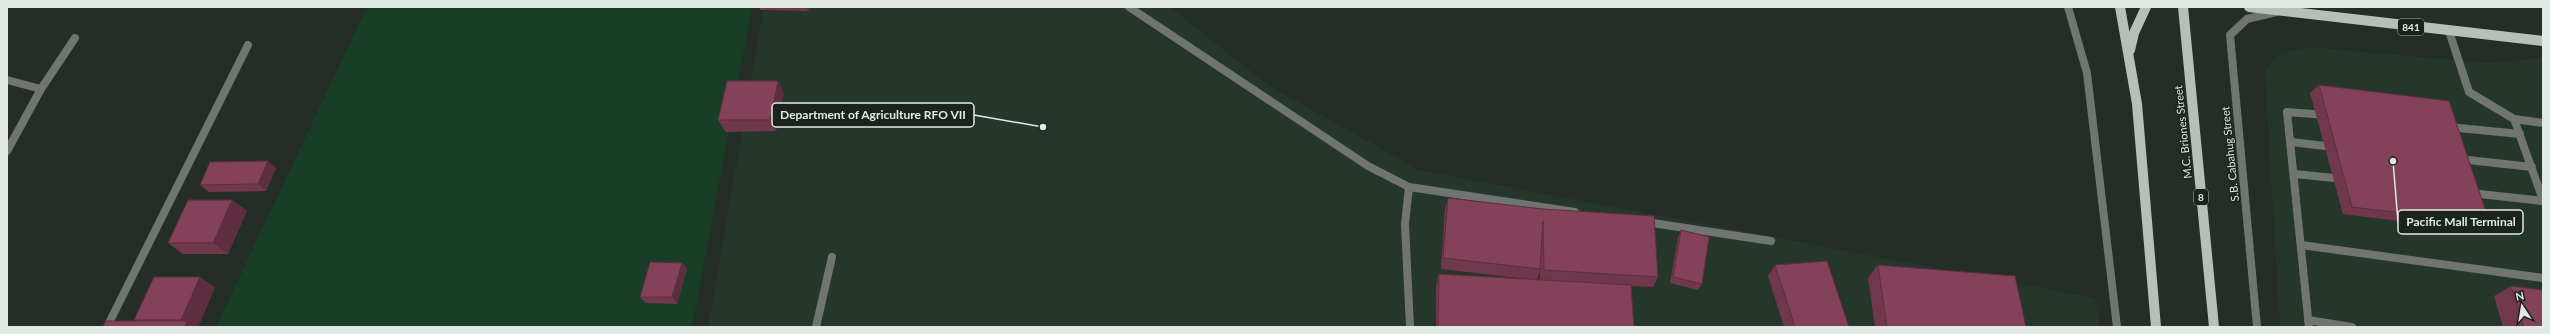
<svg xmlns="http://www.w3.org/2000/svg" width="2550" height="334" font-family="Lato,sans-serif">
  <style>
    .built { fill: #25362b }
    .green { fill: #183e28 }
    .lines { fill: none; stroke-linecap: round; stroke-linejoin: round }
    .service { stroke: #707572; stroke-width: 8 }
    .minor { stroke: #707572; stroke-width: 8 }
    .tertiary { stroke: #707572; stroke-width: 8 }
    .primary { stroke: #b6c0b9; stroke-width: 10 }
    .wall { fill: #71384d }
    .shaded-wall { fill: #5c2e3f }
    .building { fill: #83415a; stroke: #5c2e3f }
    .labels { text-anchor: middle; stroke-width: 3; stroke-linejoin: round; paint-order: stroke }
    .shield { fill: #1a241d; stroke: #a7afa9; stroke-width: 1 }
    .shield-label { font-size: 10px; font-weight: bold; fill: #e3eae5 }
    .street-label { font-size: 11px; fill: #e3eae5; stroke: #1a241d }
    .leader { fill: none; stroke: #e3eae5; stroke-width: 1.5 }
    .callout-dot { fill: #e3eae5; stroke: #1a241d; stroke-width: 1.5 }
    .callout { fill: #1a241d; stroke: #e3eae5; stroke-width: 1.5 }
    .callout-label { font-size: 12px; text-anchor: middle; font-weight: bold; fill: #e3eae5 }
  </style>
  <rect width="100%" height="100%" fill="#242e27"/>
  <g class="built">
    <path d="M 764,7 L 1170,7 L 1268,85 L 1419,170 L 2095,298 L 2100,327 L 708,327 Z"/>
    <path d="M 2308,47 L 2489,63 L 2543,58 L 2543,327 L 2280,327 L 2265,74 L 2270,63 L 2281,53 Z"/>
  </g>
  <path class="green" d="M 367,7 L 752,7 L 692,327 L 216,327 Z"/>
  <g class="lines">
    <g class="service">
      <path d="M 1129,7 L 1368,166 L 1409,187 L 1405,224 L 1410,327"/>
      <path d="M 2449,31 L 2469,92 L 2514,119 L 2543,200"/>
      <path d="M 2514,119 L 2543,123"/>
      <path d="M 2449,127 L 2520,134"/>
      <path d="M 2291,142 L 2334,147"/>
      <path d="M 2459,159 L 2532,167"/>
      <path d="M 2295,174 L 2344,179"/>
      <path d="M 1409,187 L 1575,212"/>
      <path d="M 2471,193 L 2543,201"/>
      <path d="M 1646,222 L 1771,241"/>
      <path d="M 2301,245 L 2543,278"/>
      <path d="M 2308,320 L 2352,327"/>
      <path d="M 816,327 L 832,257"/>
      <path d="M 2309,327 L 2287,112 L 2326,115"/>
    </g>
    <g class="minor">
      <path d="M 2068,7 L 2087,73 L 2117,327"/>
      <path d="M 7,80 L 41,89"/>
      <path d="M 7,151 L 41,89 L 75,38"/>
      <path d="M 107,327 L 248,45"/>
    </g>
    <path class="tertiary" d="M 2257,327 L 2230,35 L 2247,19 L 2276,12"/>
    <g class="primary">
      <path d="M 2120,7 L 2137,104 L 2156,327"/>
      <path d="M 2183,7 L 2214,327"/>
      <path d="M 2249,7 L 2543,41"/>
      <path d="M 2130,50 L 2134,33 L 2146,7"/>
    </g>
  </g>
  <g class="wall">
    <path d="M 759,7 L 810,7 L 808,11 L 760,10 Z"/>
    <path d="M 2319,85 L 2490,224 L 2480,231 L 2343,214 L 2310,93 Z"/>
    <path d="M 784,93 L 776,131 L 726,132 L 718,120 Z"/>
    <path d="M 276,168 L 266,191 L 209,192 L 200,185 Z"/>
    <path d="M 1448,198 L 1543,209 L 1658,277 L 1653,287 L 1631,286 L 1634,327 L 1436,327 L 1436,286 L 1439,274 L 1540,280 L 1540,270 L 1537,280 L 1441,269 L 1445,209 Z"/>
    <path d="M 232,200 L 247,211 L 228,254 L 183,254 L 168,243 Z"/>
    <path d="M 1681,230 L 1702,284 L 1698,290 L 1670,283 L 1678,237 Z"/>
    <path d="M 682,263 L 687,269 L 677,304 L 646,303 L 640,297 Z"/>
    <path d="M 1775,265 L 1849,327 L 1784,327 L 1768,276 Z"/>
    <path d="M 1878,265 L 2026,327 L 1875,327 L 1868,278 Z"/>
    <path d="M 2511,286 L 2543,327 L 2503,327 L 2494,296 Z"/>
    <path d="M 215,287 L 198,327 L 103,327 L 135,321 L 134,320 Z"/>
  </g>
  <g class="shaded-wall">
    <path d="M 806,7 L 810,7 L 808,11 Z"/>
    <path d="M 778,81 L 784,93 L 776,131 L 770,120 Z"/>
    <path d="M 268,161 L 276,168 L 266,191 L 258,184 Z"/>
    <path d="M 232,200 L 247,211 L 228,254 L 213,243 Z"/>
    <path d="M 682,263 L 687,269 L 677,304 L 672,297 Z"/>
    <path d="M 200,277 L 215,287 L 198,327 L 185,327 L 186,324 L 181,320 Z"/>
  </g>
  <g class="building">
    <path d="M 727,81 L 778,81 L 770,120 L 718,120 Z"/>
    <path d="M 2319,85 L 2449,101 L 2490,224 L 2352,207 Z"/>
    <path d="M 268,161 L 258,184 L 200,185 L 210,162 Z"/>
    <path d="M 1448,198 L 1543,209 L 1654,216 L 1658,277 L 1544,270 L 1543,221 L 1540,269 L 1443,258 Z"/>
    <path d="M 188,200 L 232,200 L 213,243 L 168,243 Z"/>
    <path d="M 1681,230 L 1709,237 L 1702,284 L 1673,277 Z"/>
    <path d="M 1827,261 L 1849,327 L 1795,327 L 1775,265 Z"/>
    <path d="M 650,262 L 682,263 L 672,297 L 640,297 Z"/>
    <path d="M 1878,265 L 2015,276 L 2026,327 L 1887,327 Z"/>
    <path d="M 1439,274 L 1631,285 L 1634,327 L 1438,327 Z"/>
    <path d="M 154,277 L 200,277 L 181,320 L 134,320 Z"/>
    <path d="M 2511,286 L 2543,290 L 2543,327 L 2524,327 Z"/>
    <path d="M 106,321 L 187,321 L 185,327 L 103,327 Z"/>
  </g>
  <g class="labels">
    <g class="shield">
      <rect x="2398" y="19" width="26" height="16" rx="3"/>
      <rect x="2194" y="189" width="14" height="16" rx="3"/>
    </g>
    <g class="shield-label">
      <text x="2411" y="31">841</text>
      <text x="2201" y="201">8</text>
    </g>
    <g class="street-label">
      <text transform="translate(2183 132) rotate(-96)" y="4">M.C. Briones Street</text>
      <text transform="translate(2230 154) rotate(-96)" y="4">S.B. Cabahug Street</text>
    </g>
  </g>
  <path class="leader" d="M1043 127L974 115M2393 161L2398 222"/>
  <g class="callout-dot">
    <circle cx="1043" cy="127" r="4"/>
    <circle cx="2393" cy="161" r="4"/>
  </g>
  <g class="callout">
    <rect x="772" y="103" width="202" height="24" rx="4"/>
    <rect x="2398" y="210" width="125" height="24" rx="4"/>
  </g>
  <g class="callout-label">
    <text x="873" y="119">Department of Agriculture RFO VII</text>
    <text x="2461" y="226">Pacific Mall Terminal</text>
  </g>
  <rect width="2550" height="334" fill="none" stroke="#e3eae5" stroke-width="16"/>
  <g transform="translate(2522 306) rotate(348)" stroke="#1a241d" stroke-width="3" paint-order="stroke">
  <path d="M0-3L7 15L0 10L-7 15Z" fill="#e3eae5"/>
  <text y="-6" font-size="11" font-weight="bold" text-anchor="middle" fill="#e3eae5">N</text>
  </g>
</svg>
